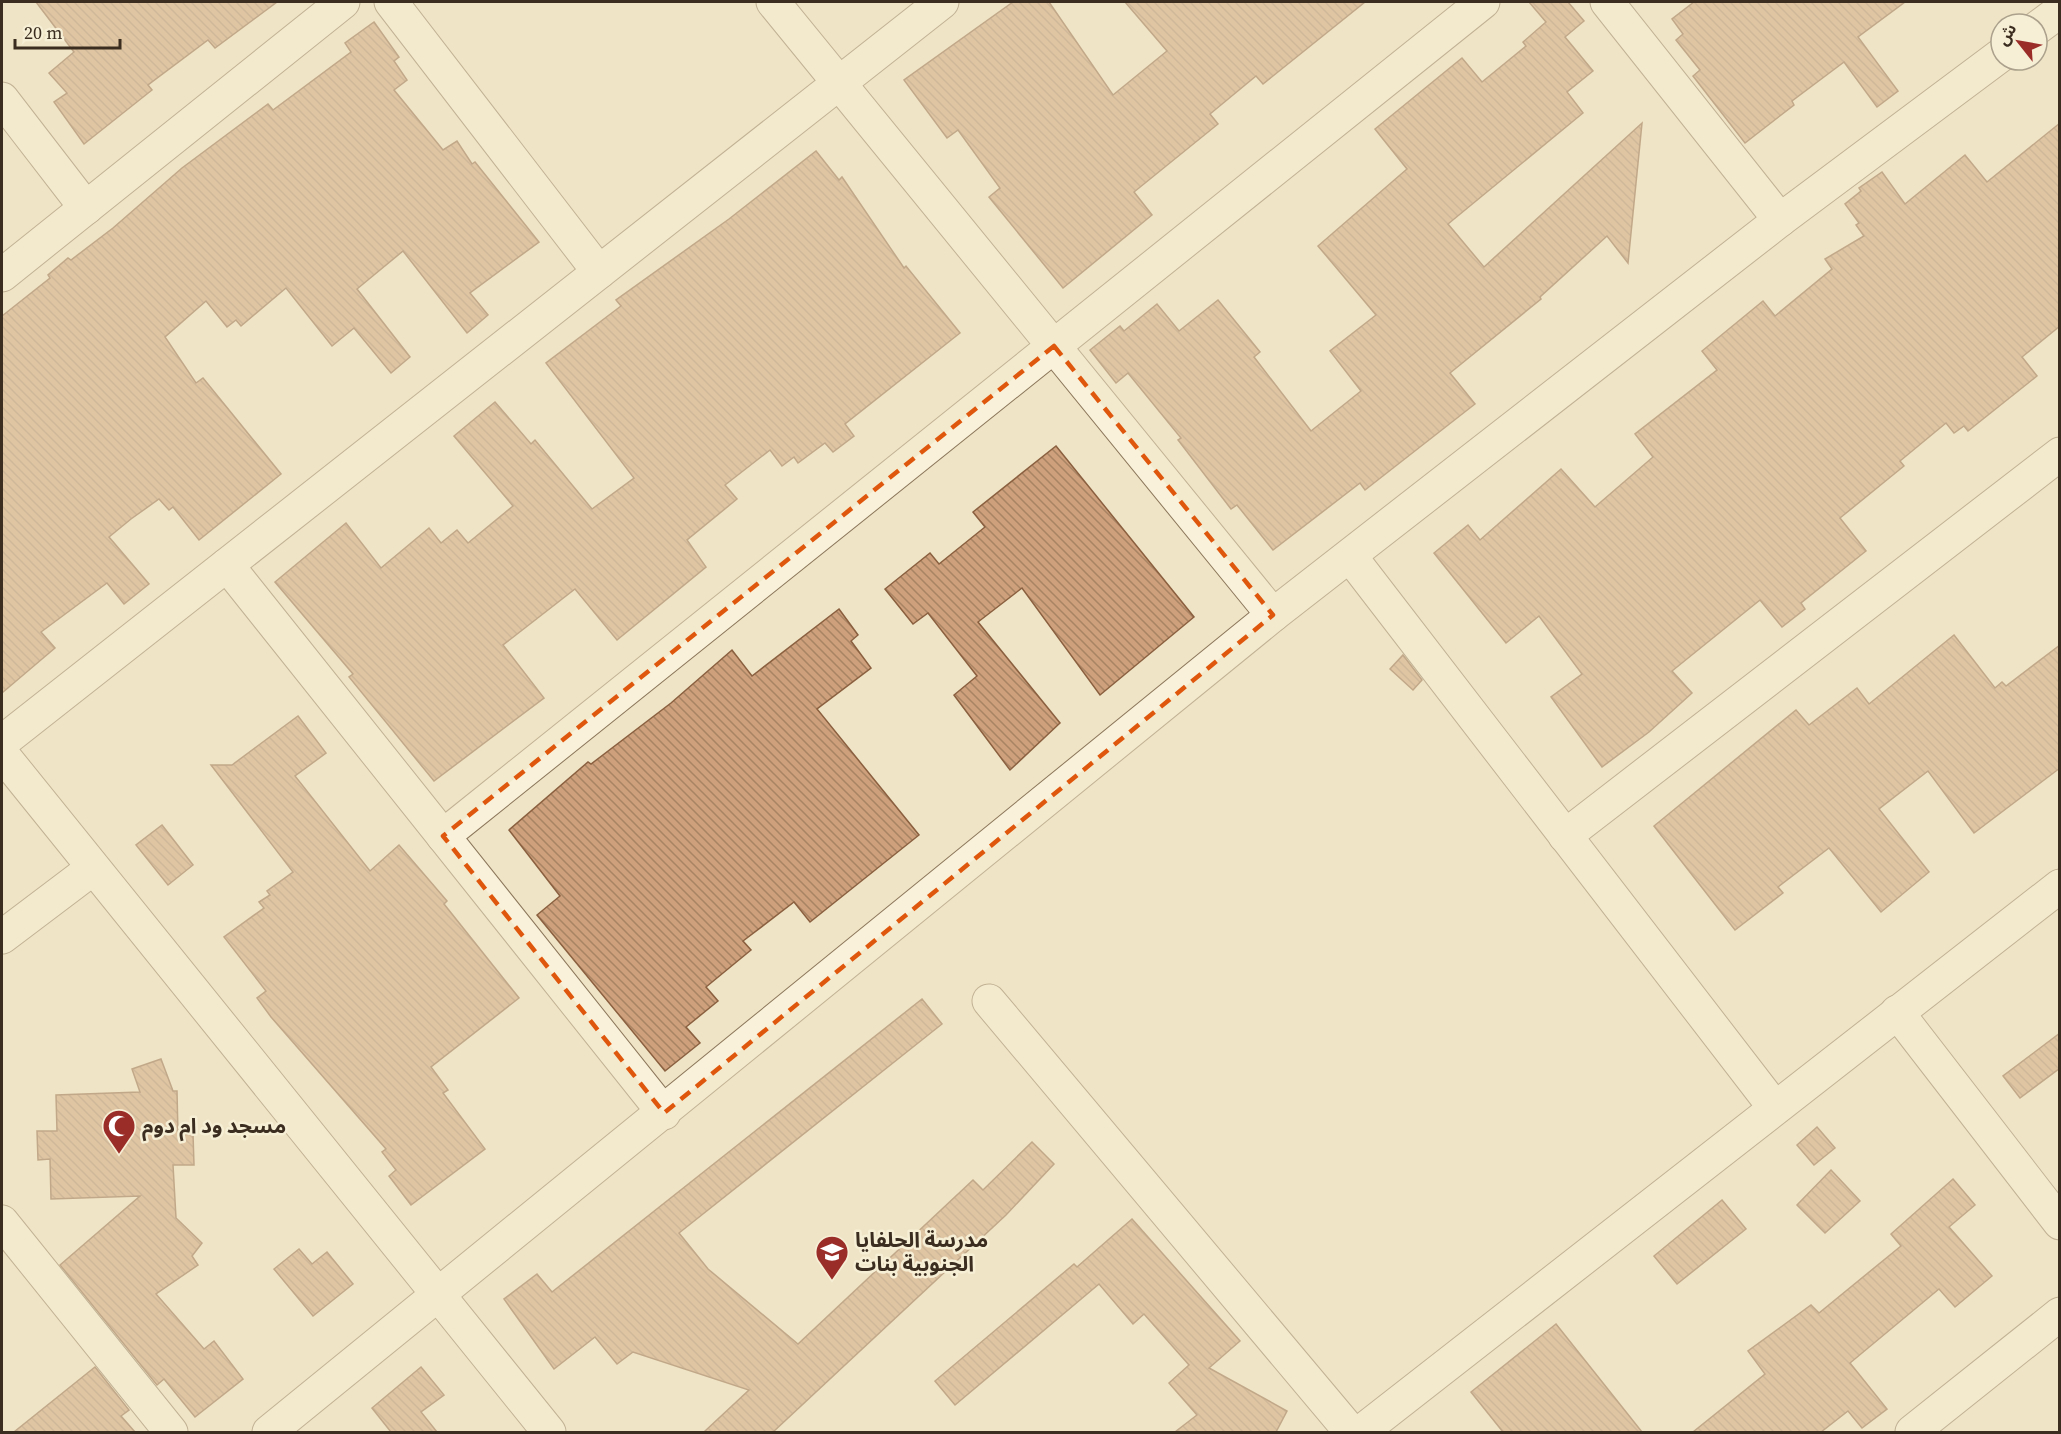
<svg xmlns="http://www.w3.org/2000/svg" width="2061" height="1434" font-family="'Source Serif 4','Noto Sans Arabic',serif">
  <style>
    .building { fill: url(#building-back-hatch); stroke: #8a6040; stroke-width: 1.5 }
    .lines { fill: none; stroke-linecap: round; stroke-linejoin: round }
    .street-casing { stroke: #8b765b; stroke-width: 35 }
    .street { stroke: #f9f1d9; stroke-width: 33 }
    .marked { fill: none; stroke: #df570d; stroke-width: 4.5; stroke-dasharray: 12 8; stroke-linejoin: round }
    .labels { text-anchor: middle; stroke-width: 5; stroke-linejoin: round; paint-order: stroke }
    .poi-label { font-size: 21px; font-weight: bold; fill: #3b2d1f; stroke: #f6eed5; text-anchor: start }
  </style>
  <defs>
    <pattern id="building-back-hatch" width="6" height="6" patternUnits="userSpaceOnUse" patternTransform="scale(1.5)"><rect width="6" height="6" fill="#cea07b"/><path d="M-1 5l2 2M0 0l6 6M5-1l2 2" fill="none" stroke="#a88364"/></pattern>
  </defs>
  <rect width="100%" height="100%" fill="#efe4c5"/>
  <g class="building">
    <path d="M 36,2 L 277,2 L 215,48 L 208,40 L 148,85 L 152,90 L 84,144 L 54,102 L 67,93 L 49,73 L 74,52 Z"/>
    <path d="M 1013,2 L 1049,2 L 1113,95 L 1167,51 L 1125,2 L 1365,2 L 1263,84 L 1256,76 L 1210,114 L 1218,124 L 1134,192 L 1152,215 L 1063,288 L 989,197 L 1000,188 L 958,130 L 947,138 L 904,80 Z"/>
    <path d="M 1529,2 L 1568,2 L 1584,21 L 1565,37 L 1593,71 L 1567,92 L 1583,113 L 1448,224 L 1484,267 L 1642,123 L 1628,263 L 1607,236 L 1540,297 L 1541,299 L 1450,373 L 1475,404 L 1365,490 L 1360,483 L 1273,550 L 1237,505 L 1231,509 L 1178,440 L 1181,438 L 1128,373 L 1116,383 L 1090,350 L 1120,326 L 1124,331 L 1157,304 L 1179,331 L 1218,300 L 1260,352 L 1254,357 L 1311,431 L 1361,391 L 1330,351 L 1376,315 L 1318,246 L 1407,169 L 1375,129 L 1462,58 L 1482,82 L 1526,46 L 1523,42 L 1546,22 Z"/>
    <path d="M 1694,2 L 1905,2 L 1858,37 L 1898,91 L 1877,107 L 1844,62 L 1792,101 L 1794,105 L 1745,143 L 1693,76 L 1700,70 L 1676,40 L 1683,34 L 1672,19 Z"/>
    <path d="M 374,22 L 399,57 L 394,61 L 407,80 L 394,90 L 443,150 L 457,141 L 472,164 L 475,162 L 539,242 L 470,293 L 488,315 L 467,333 L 403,251 L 357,289 L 410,357 L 391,373 L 354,328 L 332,346 L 286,288 L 241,326 L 236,320 L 227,327 L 206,301 L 165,337 L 196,383 L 203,378 L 281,474 L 199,540 L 173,507 L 169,510 L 159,499 L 131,519 L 109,537 L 149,584 L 124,604 L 107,583 L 41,632 L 55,648 L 2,693 L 2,316 L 50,278 L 48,275 L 68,258 L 71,260 L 113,228 L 182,168 L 268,104 L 273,110 L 351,52 L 345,43 Z"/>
    <path d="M 2060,123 L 2060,326 L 2022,357 L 2037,376 L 1968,431 L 1964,426 L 1954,433 L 1946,423 L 1900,461 L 1904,466 L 1840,518 L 1866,551 L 1801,603 L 1805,609 L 1782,627 L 1760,600 L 1672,671 L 1692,693 L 1649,732 L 1602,767 L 1551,697 L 1582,674 L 1539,616 L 1506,643 L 1434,553 L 1468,525 L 1480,540 L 1561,469 L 1595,507 L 1653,457 L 1635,434 L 1717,370 L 1702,351 L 1763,301 L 1775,316 L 1832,269 L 1825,259 L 1864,236 L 1856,225 L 1859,223 L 1845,204 L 1861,191 L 1859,188 L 1882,172 L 1905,204 L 1965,155 L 1987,182 Z"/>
    <path d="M 816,151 L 839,180 L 842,177 L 904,268 L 906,266 L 960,333 L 845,424 L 854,436 L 833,452 L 825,443 L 798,463 L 794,457 L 782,466 L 770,450 L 725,485 L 737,499 L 687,540 L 706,567 L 617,640 L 575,589 L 503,645 L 544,698 L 434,781 L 349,677 L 353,674 L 275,582 L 346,523 L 381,568 L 429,528 L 441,543 L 457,530 L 468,543 L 513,506 L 454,436 L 495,402 L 531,444 L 535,440 L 592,509 L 634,478 L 546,363 L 621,306 L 616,300 L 729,219 Z"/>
    <path d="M 1056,446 L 1194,617 L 1100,695 L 1022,588 L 978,622 L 1060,723 L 1010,770 L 954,695 L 977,676 L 928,613 L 913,624 L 885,589 L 930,553 L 939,564 L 985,527 L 973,512 Z"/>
    <path d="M 839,609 L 858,635 L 851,641 L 871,668 L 817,709 L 919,835 L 810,922 L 794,902 L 743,941 L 751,950 L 706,987 L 718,1001 L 686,1027 L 700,1043 L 665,1071 L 537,915 L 560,896 L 509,830 L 588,762 L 591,764 L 671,703 L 732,650 L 752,676 Z"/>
    <path d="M 1954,635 L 1995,688 L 2002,682 L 2006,686 L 2060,645 L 2060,768 L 1974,833 L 1928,771 L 1879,809 L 1929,872 L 1881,912 L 1829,848 L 1778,887 L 1783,893 L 1735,930 L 1654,826 L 1796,710 L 1809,725 L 1857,688 L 1869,704 Z"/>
    <path d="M 1403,655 L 1422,680 L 1413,690 L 1390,669 Z"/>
    <path d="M 298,716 L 326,753 L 295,776 L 370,871 L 399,845 L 447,901 L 444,904 L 519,998 L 431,1067 L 448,1090 L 443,1093 L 485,1149 L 411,1205 L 389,1176 L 396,1170 L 382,1152 L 386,1149 L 271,1017 L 257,998 L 266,991 L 224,937 L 264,908 L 259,902 L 270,895 L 267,891 L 293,872 L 211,765 L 232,765 Z"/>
    <path d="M 162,825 L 193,865 L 168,885 L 136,845 Z"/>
    <path d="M 922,999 L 942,1024 L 679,1233 L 708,1269 L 798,1344 L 973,1180 L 983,1190 L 1032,1142 L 1054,1164 L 1006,1215 L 773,1432 L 704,1432 L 749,1390 L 633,1352 L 617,1364 L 595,1337 L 554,1369 L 504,1299 L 537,1274 L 552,1292 Z"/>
    <path d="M 2060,1033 L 2060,1068 L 2020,1098 L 2003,1076 Z"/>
    <path d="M 161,1059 L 173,1091 L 177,1091 L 178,1135 L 193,1134 L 194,1165 L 173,1165 L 176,1218 L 202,1243 L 192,1256 L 198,1265 L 156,1294 L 204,1349 L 214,1341 L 243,1379 L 195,1417 L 164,1379 L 157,1385 L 60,1265 L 140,1196 L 51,1199 L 50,1159 L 38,1160 L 37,1131 L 57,1131 L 56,1095 L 140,1092 L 132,1069 Z"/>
    <path d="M 1817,1127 L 1835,1148 L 1814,1165 L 1797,1145 Z"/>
    <path d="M 1831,1170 L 1860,1201 L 1825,1233 L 1797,1205 Z"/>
    <path d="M 1953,1179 L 1975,1205 L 1949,1227 L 1992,1276 L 1955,1307 L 1939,1289 L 1850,1363 L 1887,1409 L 1862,1428 L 1848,1411 L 1821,1432 L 1693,1432 L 1765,1374 L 1748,1351 L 1811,1305 L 1819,1313 L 1901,1246 L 1891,1234 Z"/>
    <path d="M 1722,1200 L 1746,1229 L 1677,1284 L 1654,1256 Z"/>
    <path d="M 1132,1219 L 1240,1341 L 1209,1368 L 1287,1411 L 1276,1432 L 1175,1432 L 1197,1415 L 1169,1383 L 1189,1365 L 1144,1314 L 1133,1324 L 1099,1284 L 955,1405 L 935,1381 L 1074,1264 L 1077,1267 Z"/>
    <path d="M 299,1249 L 312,1264 L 327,1252 L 353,1284 L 313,1316 L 274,1269 Z"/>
    <path d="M 1556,1324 L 1642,1432 L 1503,1432 L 1471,1392 Z"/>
    <path d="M 95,1367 L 129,1410 L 121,1416 L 135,1432 L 14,1432 Z"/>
    <path d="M 421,1367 L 444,1395 L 421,1412 L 437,1432 L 391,1432 L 372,1408 Z"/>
  </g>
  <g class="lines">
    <g class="street-casing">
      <g id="street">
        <path d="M 391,2 L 599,272"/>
        <path d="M 773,2 L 1273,615"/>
        <path d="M 1607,2 L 1780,220"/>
        <path d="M 2037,28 L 2060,11"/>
        <path d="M 2,99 L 86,208"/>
        <path d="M 2,275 L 343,2"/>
        <path d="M 1350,556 L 1775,1108"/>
        <path d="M 227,565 L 664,1113"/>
        <path d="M 2,742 L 942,2"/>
        <path d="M 2,754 L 549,1432"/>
        <path d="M 443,836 L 1483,2"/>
        <path d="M 1565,836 L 2060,454"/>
        <path d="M 2,937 L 92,869"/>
        <path d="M 989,1001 L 1351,1432"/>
        <path d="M 1897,1012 L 2060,1223"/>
        <path d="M 2,1222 L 171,1432"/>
        <path d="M 269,1432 L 1273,615 L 1780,220 L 2001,55"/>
        <path d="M 1361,1432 L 2060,886"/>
        <path d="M 1912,1432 L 2060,1314"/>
      </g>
    </g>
    <use href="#street" class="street"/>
  </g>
  <path d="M0 0H2061V1434H0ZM 1054,346 L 1273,615 L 664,1113 L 443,836 Z" fill="#efe4c5" fill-opacity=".55" fill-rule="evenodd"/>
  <path class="marked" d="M 1054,346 L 1273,615 L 664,1113 L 443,836 Z"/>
  <defs>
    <g id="mosque-pin" transform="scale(1.725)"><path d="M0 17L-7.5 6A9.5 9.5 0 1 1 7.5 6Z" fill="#9b2d29" stroke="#f6eed5"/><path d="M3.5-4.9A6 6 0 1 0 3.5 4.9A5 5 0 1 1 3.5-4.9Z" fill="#fff"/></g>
    <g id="school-pin" transform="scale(1.725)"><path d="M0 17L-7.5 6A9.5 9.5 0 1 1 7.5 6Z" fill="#9b2d29" stroke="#f6eed5"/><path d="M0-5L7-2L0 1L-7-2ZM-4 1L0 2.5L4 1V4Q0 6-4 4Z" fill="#fff"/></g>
  </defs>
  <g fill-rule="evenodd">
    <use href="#mosque-pin" x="119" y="1126"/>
    <use href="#school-pin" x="832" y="1252"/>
  </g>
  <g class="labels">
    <g class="poi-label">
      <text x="142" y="1133">مسجد ود ام دوم</text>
      <text x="855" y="1247">مدرسة الحلفايا<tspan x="855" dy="24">الجنوبية بنات</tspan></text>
    </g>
  </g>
  <rect width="2061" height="1434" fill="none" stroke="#3b2d1f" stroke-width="6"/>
  <g transform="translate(2019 42) rotate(301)"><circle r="28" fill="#f6eed5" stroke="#aba18c" stroke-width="1.5"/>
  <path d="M0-4.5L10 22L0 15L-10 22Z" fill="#9b2d29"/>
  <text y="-9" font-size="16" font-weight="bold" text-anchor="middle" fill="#3b2d1f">ش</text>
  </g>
  <path d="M15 39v9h105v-9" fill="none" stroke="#3b2d1f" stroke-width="3"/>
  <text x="24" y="39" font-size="18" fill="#3b2d1f" stroke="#f6eed5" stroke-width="4.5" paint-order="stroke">20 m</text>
</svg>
